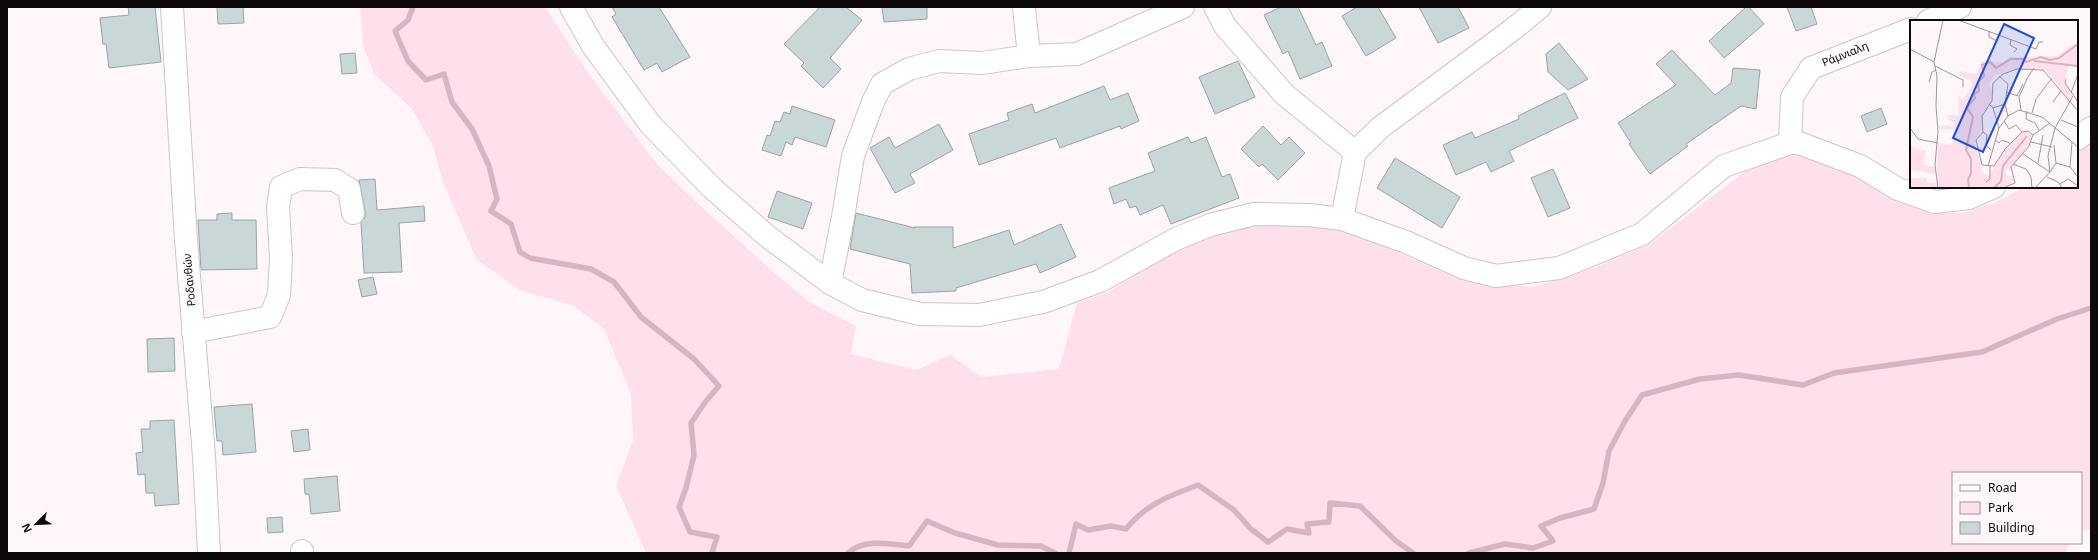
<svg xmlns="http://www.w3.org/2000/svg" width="2098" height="560" font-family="'Noto Sans',sans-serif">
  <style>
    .green { fill: #fde0eb }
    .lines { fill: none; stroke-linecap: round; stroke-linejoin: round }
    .stream { stroke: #d7b4c2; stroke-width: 5.5 }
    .building { fill: #c9d7d6; stroke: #98a5a4 }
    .minor-casing { stroke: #cfc3c8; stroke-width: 24 }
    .minor { stroke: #fff; stroke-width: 22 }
    .labels { text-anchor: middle; stroke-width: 3; stroke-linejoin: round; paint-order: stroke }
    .street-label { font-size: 11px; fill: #0e0a0c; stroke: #fef6f9 }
    .inset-river { fill: none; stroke: #d7b4c2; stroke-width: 2 }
    .inset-road { fill: none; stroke: #9e989a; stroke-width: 1 }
    .view { fill: #1d4ed8; fill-opacity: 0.15; stroke: #1d4ed8; stroke-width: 2 }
    .inset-edge { fill: none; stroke: #0e0a0c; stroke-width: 2 }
  </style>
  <rect width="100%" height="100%" fill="#fef6f9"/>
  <path class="green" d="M 360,7 L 545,7 L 588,73 L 657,164 L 695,201 L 778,276 L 811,303 L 856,326 L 851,354 L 916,370 L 950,355 L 982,377 L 1059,369 L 1077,303 L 1108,292 L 1182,247 L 1250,224 L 1353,229 L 1403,255 L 1461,280 L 1533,287 L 1597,267 L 1651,243 L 1756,163 L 1798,155 L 1833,164 L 1867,181 L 1898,200 L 1931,213 L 1962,213 L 1994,203 L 2025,187 L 2077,187 L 2077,152 L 2091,142 L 2091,529 L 2081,532 L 2081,473 L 1953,473 L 1953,543 L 2069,543 L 2066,553 L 646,553 L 616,486 L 633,440 L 631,394 L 604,329 L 574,306 L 520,290 L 477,260 L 443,183 L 433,146 L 412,109 L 374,74 L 363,45 Z"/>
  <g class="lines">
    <g class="stream">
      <path d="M 413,7 L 408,20 L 395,31 L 408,61 L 426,80 L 444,74 L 452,102 L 472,129 L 489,166 L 497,199 L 491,211 L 511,224 L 520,252 L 530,258 L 591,269 L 614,282 L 641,317 L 694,359 L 719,386 L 706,401 L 691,423 L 694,455 L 686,488 L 679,507 L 690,532 L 717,537 L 712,553"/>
      <path d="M 848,553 C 865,538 890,544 909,546 L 927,521 L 955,533 L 998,545 L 1041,546 L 1055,553"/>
      <path d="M 1069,553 L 1076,524 L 1088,530 L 1111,526 L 1126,529 C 1146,504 1169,496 1198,485 L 1234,510 L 1251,529 L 1268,542 L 1287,529 L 1309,533 L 1307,524 L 1329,522 L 1330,503 L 1360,506 L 1396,541 L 1413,553"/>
      <path d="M 1469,553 L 1505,544 L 1533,548 L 1553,541 L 1541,526 L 1560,518 L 1594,509 L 1603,483 L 1609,451 L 1625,421 L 1642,395 L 1700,379 L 1739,375 L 1803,385 L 1834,373 L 1982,352 L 2057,319 L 2091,308"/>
    </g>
  </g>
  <g class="building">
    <path d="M 128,7 L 155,7 L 161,62 L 109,68 L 106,44 L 103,44 L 100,18 L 129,15 Z"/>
    <path d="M 217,7 L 243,7 L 244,23 L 218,24 Z"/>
    <path d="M 612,7 L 659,7 L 690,57 L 662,72 L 657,63 L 644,70 L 612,17 L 616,14 Z"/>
    <path d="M 820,7 L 846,7 L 862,20 L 830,58 L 841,69 L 823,88 L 801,66 L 804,63 L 784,44 Z"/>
    <path d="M 882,7 L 927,7 L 927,19 L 884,22 Z"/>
    <path d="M 1281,7 L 1298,7 L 1316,45 L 1322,42 L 1332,66 L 1300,79 L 1288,51 L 1283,54 L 1264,15 Z"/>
    <path d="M 1357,7 L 1378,7 L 1396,38 L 1366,56 L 1342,16 Z"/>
    <path d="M 1419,7 L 1458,7 L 1469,28 L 1438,43 Z"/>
    <path d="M 1746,7 L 1749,7 L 1764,24 L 1724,58 L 1709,41 Z"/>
    <path d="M 1787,7 L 1811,7 L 1817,24 L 1796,31 Z"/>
    <path d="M 1559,43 L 1588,79 L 1568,90 L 1548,72 L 1546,54 Z"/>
    <path d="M 1672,50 L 1715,95 L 1731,83 L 1733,68 L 1760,70 L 1756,109 L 1741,106 L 1686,144 L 1688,146 L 1650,174 L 1629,144 L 1631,143 L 1618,123 L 1676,85 L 1656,64 Z"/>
    <path d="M 355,53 L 357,73 L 342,74 L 340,54 Z"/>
    <path d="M 1238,61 L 1255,97 L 1215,114 L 1199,77 Z"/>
    <path d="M 1104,86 L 1110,100 L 1128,93 L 1139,121 L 1121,129 L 1120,126 L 1060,148 L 1056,138 L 979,165 L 969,134 L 1009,120 L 1007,113 L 1032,104 L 1035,113 Z"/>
    <path d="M 1565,93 L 1578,118 L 1509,151 L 1514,161 L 1491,172 L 1486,162 L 1456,175 L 1443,145 L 1472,132 L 1475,138 L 1519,119 L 1518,116 Z"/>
    <path d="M 792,106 L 835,120 L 826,147 L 795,137 L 792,145 L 786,142 L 781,156 L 762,150 L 767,135 L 770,136 L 775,121 L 780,122 L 784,112 L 790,114 Z"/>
    <path d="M 1881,108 L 1887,124 L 1867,132 L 1861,116 Z"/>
    <path d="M 939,124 L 953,150 L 910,174 L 915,183 L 895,193 L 870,148 L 889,137 L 895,148 Z"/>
    <path d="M 1263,126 L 1281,145 L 1289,137 L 1305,153 L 1278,180 L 1262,164 L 1259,167 L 1241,149 Z"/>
    <path d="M 1188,137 L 1191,143 L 1206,137 L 1222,177 L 1230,174 L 1239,198 L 1171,224 L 1163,205 L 1140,215 L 1136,206 L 1130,208 L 1126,199 L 1114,204 L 1109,188 L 1155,171 L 1148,153 Z"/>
    <path d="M 1395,158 L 1460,197 L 1442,228 L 1377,188 Z"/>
    <path d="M 1553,169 L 1570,208 L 1548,217 L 1531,178 Z"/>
    <path d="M 375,179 L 377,210 L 424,206 L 425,221 L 399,223 L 402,272 L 364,273 L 361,222 L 365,217 L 365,211 L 359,180 Z"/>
    <path d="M 777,191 L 812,203 L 803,229 L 768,217 Z"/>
    <path d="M 232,213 L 232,220 L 256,220 L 257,269 L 201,270 L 198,220 L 217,220 L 217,214 Z"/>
    <path d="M 856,213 L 915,228 L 914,227 L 953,227 L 953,248 L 1009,230 L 1014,245 L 1061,224 L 1076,257 L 1040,273 L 1036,264 L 956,288 L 956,291 L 912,293 L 910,264 L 850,249 Z"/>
    <path d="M 373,277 L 377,294 L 362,297 L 358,280 Z"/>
    <path d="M 174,338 L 175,371 L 148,372 L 147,339 Z"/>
    <path d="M 252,404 L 256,452 L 223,455 L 222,441 L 217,441 L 214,407 Z"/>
    <path d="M 174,420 L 179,504 L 155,506 L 154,493 L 146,493 L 145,474 L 138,475 L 136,453 L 143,452 L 141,429 L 150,429 L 150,421 Z"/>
    <path d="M 308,429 L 310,450 L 294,452 L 291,431 Z"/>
    <path d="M 337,476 L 340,511 L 311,514 L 309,494 L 305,494 L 304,479 Z"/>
    <path d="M 282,517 L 283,532 L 268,533 L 267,518 Z"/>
  </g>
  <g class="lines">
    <g class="minor-casing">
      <g id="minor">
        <path d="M 172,7 L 186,240 L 204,456 L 209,553"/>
        <path d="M 571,7 L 593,46 L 650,124 L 712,188 L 767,236 L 830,283 L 862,300 L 920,314 L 979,315 L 1043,302 L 1100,281 L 1176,239 L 1210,225 L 1254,214 L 1309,215 L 1342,219 L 1406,242 L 1464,268 L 1496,276 L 1559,268 L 1642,234 L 1724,166 L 1790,143 L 1799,143 L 1860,166 L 1898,189 L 1935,202 L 1969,198 L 1994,187"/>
        <path d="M 1024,7 L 1029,56"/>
        <path d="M 1215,7 L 1225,26 L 1284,94 L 1355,152"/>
        <path d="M 1928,21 L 1960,7"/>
        <path d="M 2077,139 L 2091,128"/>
        <path d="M 1790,143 L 1792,97 L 1811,68 L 1911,29"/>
        <path d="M 1342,219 L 1355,152 L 1381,127 L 1512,30 L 1540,7"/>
        <path d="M 830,283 L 843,217 L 853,156 L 873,102 L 882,84 L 909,69 L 939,61 L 982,63 L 1029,56 L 1077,54 L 1183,7"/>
        <path d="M 193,332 L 270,317 L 279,295 L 281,258 L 278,207 L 281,187 L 300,179 L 335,180 L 349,189 L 353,213"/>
        <path d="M 302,551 L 302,553"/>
      </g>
    </g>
    <use href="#minor" class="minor"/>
  </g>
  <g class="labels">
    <g class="street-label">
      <text transform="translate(1845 54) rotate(-22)" y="4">Ράμνιαλη</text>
      <text transform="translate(189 280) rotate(-95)" y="4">Ροδανθών</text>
    </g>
  </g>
  <g transform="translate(1910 20)">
    <rect width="168" height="168" fill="#fef6f9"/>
    <path d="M 168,21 L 168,48 L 159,46 L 155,60 L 162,76 L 159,81 L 141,55 L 131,48 L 99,50 L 84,56 L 80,62 L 79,66 L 82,69 L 82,76 L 79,86 L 72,94 L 73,109 L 65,119 L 66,128 L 73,153 L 79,156 L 92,134 L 110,114 L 116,112 L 122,115 L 120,123 L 100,150 L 96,150 L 97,156 L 102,156 L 105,162 L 92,168 L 29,168 L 27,147 L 28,123 L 42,125 L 45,117 L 44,110 L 29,109 L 28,105 L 43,106 L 45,103 L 38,100 L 38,95 L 49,95 L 48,75 L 53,80 L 62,65 L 60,60 L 48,55 L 49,51 L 66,54 L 71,42 L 78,40 L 92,43 L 99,37 L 147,36 ZM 0,126 L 16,131 L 13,145 L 25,147 L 26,154 L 0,150 ZM 0,158 L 17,158 L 17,163 L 27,163 L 27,168 L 0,168 Z" fill="#fde0eb"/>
    <path class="inset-river" d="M 124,41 L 168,46M 59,168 L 58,159 L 61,154 L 61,139 L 56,130 L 63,97 L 57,88 L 65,78 L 64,74 L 69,71 L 68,62 L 74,56 L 72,45 L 80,42 L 86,48 L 101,39 L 113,39 L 116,42 L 131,37 L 140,40 L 149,38 L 168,24M 84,168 L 91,161 L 93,146 L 117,116"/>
    <path class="inset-road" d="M 48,0 L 126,29 L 129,22 L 133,22M 79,12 L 79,17 L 87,21M 101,20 L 100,25 L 107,29 L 104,32M 0,29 L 24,42M 25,46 L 53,60 L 53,67M 89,56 L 98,64 L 95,84 L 98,96M 156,59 L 155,63 L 168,82M 116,60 L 124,48M 19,62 L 22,52 L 26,50M 96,72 L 108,76M 161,73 L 168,54M 107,76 L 113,64M 143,82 L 151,71M 80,85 L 83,88 L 89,108M 83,88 L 95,84M 111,90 L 109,77 L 117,59M 117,91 L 116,99 L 125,103 L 129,110M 122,93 L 126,79 L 142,58M 151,100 L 168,107M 94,101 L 99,109 L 106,105 L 112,112M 0,108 L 8,119 L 28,123M 145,108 L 163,76M 73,112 L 77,115 L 76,125 L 81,130M 123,115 L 118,111 L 112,112 L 95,129 L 84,146 L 72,145 L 66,120 L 73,112 L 72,96 L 82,81 L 83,63 L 93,54 L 107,49 L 133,50 L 168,91M 85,120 L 89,123 L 92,120 L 100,123M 121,122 L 142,127M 144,125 L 146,143M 113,134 L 140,152 L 146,143M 128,143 L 133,115M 146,143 L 160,147 L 168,157M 103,144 L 116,149 L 121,157 L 122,168M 78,146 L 89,108 L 98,96 L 109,90 L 132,97 L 168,127M 160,147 L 162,122M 137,157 L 148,162 L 152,168M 76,162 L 80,159 L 80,146M 150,164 L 158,159 L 168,166M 28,168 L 25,145 L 28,111 L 26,86 L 27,56 L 24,42 L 33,0M 93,168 L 105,163 L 101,147 L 119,126 L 123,115 L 140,103M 125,168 L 140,152 L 138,136 L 145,108"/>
    <path class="view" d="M 94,4 L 124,18 L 73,132 L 43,118 Z"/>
    <rect width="168" height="168" class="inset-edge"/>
  </g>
  <rect width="2098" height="560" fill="none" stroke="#0e0a0c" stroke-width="16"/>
  <rect x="1952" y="472" width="130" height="72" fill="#fef6f9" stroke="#9e989a"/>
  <rect x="1960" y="485" width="20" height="6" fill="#ffffff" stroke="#9e989a"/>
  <text x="1988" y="492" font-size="12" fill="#0e0a0c">Road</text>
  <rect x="1960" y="502" width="20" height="12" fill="#fde0eb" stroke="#9e989a"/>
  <text x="1988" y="512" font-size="12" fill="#0e0a0c">Park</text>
  <rect x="1960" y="522" width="20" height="12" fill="#c9d7d6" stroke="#9e989a"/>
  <text x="1988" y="532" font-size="12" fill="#0e0a0c">Building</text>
  <g transform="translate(36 524) rotate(246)" stroke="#fef6f9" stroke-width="3" paint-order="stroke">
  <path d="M0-3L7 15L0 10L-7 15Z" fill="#0e0a0c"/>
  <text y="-6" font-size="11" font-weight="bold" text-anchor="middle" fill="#0e0a0c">N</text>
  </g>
</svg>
